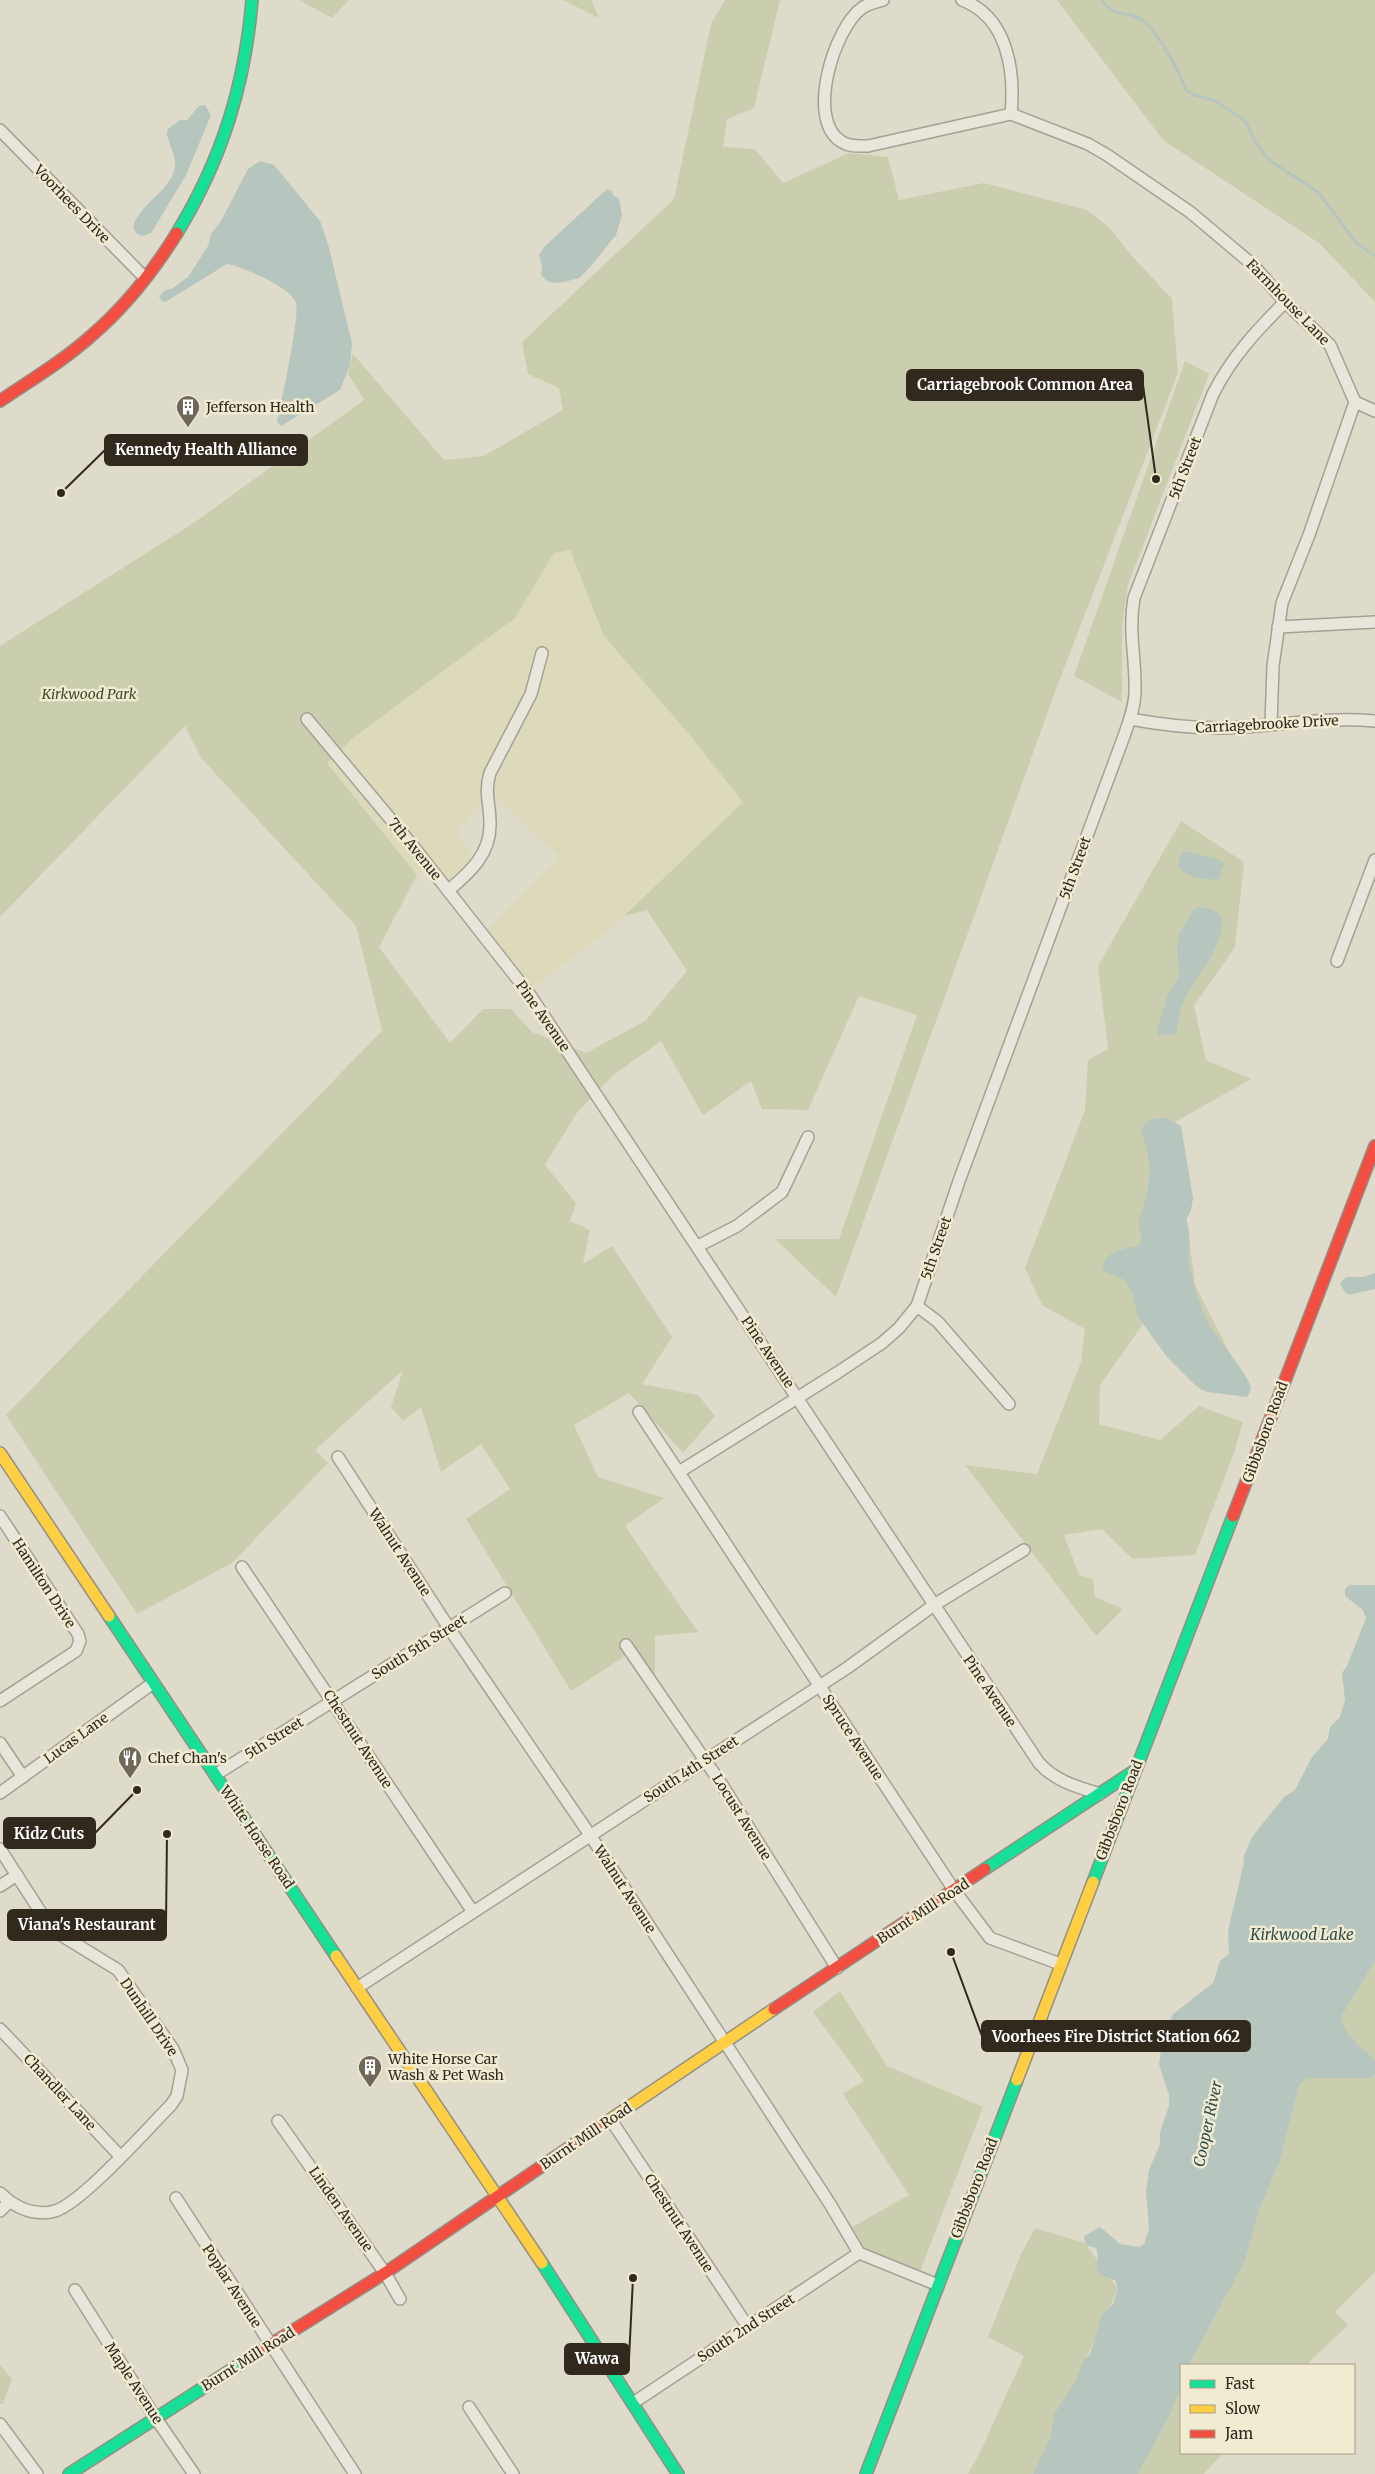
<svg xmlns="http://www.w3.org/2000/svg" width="1375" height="2474" font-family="Merriweather,serif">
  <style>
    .farmland { fill: #dddabc }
    .green { fill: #caceae; fill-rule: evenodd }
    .water { fill: #b6c5bd }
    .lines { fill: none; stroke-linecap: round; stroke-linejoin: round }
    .stream { stroke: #b6c5bd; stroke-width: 3 }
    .street-casing { stroke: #a4a094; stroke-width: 14 }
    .fast-casing { stroke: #948f84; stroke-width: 14 }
    .slow-casing { stroke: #948f84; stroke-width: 14 }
    .jam-casing { stroke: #948f84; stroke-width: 14 }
    .street { stroke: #e8e5db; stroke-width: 11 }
    .fast { stroke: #16e098; stroke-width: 11 }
    .slow { stroke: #ffcf43; stroke-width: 11 }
    .jam { stroke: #f24e42; stroke-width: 11 }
    .labels { text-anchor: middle; stroke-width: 5; stroke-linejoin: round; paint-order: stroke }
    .street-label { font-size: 14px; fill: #31291e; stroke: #f0ebd1 }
    .poi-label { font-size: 14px; fill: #31291e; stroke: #f0ebd1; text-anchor: start }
    .park-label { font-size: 14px; font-style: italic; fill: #3d4a27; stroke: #f0ebd1 }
    .water-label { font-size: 15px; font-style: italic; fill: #2f4c4e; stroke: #f0ebd1 }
    .leader { fill: none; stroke: #31291e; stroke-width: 2 }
    .callout-dot { fill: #31291e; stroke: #f0ebd1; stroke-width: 2 }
    .callout { fill: #31291e; stroke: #31291e; stroke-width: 2 }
    .callout-label { font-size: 15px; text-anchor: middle; font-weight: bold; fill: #fff }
  </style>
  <rect width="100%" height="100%" fill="#dfdbca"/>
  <path class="farmland" d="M 570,550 L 604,636 L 688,733 L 743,802 L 605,933 L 525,993 L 481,936 L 560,857 L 491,792 L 456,832 L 476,861 L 445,890 L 429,868 L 417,875 L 327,763 L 354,737 L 515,618 L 554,553 Z"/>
  <g class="green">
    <path d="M 299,0 L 349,0 L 332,18 Z"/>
    <path d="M 563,0 L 591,0 L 599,18 Z"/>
    <path d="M 725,0 L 780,0 L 754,108 L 727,119 L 723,147 L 755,149 L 783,183 L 849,153 L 888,157 L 899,200 L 984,183 L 1087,210 L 1110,228 L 1131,255 L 1172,299 L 1178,373 L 1058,684 L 836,1297 L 775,1239 L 839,1239 L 917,1015 L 859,996 L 808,1110 L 762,1109 L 751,1081 L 703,1115 L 661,1041 L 612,1076 L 576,1114 L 545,1165 L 576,1203 L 570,1221 L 590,1230 L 583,1264 L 612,1246 L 672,1337 L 642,1384 L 698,1395 L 715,1416 L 683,1453 L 629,1393 L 574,1425 L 598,1477 L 664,1498 L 625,1526 L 698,1632 L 655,1636 L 655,1678 L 630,1653 L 571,1691 L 466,1519 L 510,1489 L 481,1444 L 441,1472 L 421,1407 L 403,1421 L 391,1407 L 403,1370 L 315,1450 L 328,1463 L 232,1563 L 137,1614 L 6,1415 L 382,1031 L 356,926 L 202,759 L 185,726 L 0,917 L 0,646 L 195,522 L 364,400 L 348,374 L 353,354 L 444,460 L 484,456 L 563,410 L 559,388 L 528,374 L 522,342 L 674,199 L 711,24 ZM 570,550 L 604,636 L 688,733 L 743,802 L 624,916 L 647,910 L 687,971 L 645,1021 L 586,1053 L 532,1032 L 511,1009 L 483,1009 L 450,1043 L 379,947 L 417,875 L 327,763 L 354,737 L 515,618 L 554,553 Z"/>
    <path d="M 1057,0 L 1375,0 L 1375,302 L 1319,243 L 1163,140 Z"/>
    <path d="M 1185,361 L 1209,374 L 1128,585 L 1122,627 L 1122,702 L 1074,676 Z"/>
    <path d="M 1181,821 L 1244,862 L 1235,947 L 1194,1006 L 1206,1060 L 1251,1079 L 1175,1122 L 1195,1285 L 1250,1393 L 1201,1390 L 1143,1324 L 1100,1385 L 1099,1424 L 1160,1440 L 1199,1406 L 1243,1422 L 1235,1450 L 1195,1555 L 1133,1559 L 1102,1529 L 1064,1535 L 1079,1575 L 1093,1579 L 1095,1597 L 1123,1609 L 1096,1636 L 965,1465 L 1037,1474 L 1081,1362 L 1085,1329 L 1042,1305 L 1025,1268 L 1085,1110 L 1088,1060 L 1108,1049 L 1098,966 Z"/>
    <path d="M 1375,1961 L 1375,2061 C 1363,2047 1344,2037 1341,2017 Z"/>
    <path d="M 840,1991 L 887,2066 L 983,2107 L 918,2277 L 864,2256 L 845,2231 L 909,2195 L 843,2094 L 864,2081 L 813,2012 Z"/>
    <path d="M 1375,2075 L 1375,2272 L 1335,2312 L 1348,2325 L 1306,2365 L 1189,2365 L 1245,2261 L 1259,2210 L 1280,2161 L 1299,2086 L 1307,2078 L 1370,2078 Z"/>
    <path d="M 1035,2228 L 1085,2243 L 1118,2289 L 1033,2474 L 968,2474 L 981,2450 L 1024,2356 L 988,2337 L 1021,2254 Z"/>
    <path d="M 0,2365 L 12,2379 L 3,2404 L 0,2404 Z"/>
    <path d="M 1181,2386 L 1181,2453 L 1223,2453 L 1204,2474 L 1138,2474 L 1172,2411 Z"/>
  </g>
  <g class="water">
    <path d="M 205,105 L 211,115 L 186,175 L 151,233 L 142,236 L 136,233 L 133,227 C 140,204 164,195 173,174 C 181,155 163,140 168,129 L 180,120 L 187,120 L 199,106 Z"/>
    <path d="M 260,161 L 274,165 L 320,221 L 328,244 L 352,343 L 350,365 L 340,390 L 281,426 L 277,422 C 281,403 300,317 296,303 C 291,287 243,267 227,264 L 167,301 L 163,302 L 159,297 L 164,291 L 173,288 L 188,277 L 208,246 L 211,234 L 221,221 L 248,169 Z"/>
    <path d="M 607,189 L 612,191 L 613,195 L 619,199 L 622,215 L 616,235 L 590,267 L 579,278 L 564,282 L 553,283 L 546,280 L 541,275 L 542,266 L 539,255 L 544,247 Z"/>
    <path d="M 1184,851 L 1214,858 L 1224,863 L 1219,879 C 1204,881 1186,878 1178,865 L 1181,854 Z"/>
    <path d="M 1199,907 C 1205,908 1218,910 1220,916 C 1231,938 1193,981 1184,1000 C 1179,1011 1179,1023 1176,1034 L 1159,1035 L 1157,1030 L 1167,997 L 1179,976 L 1177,947 L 1180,933 L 1193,910 Z"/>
    <path d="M 1157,1118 L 1166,1118 L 1181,1126 L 1193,1198 L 1191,1210 L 1186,1220 C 1192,1237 1188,1245 1189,1261 C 1190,1277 1200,1305 1207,1320 C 1214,1337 1252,1377 1251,1390 L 1247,1397 L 1207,1392 L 1195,1385 L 1167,1357 L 1138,1317 L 1133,1295 L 1125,1280 L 1104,1271 L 1103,1267 C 1106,1250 1124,1249 1138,1246 C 1145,1236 1137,1230 1139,1220 C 1141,1212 1145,1205 1146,1197 C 1151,1176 1151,1150 1140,1131 L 1148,1121 Z"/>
    <path d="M 1375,1273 L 1375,1289 L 1349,1295 L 1344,1291 L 1340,1283 L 1346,1277 L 1363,1277 Z"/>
    <path d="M 1350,1585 L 1375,1585 L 1375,1961 L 1341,2017 C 1344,2037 1363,2047 1375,2061 L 1375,2075 L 1370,2078 L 1307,2078 L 1299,2086 L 1280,2161 L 1259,2210 L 1245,2261 L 1189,2365 L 1181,2365 L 1181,2386 L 1172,2411 L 1138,2474 L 1033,2474 L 1051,2435 L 1054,2415 L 1075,2382 L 1082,2363 L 1090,2354 L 1102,2315 L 1113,2304 L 1118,2289 L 1115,2280 C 1084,2271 1103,2264 1096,2248 L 1086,2245 L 1084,2236 L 1100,2227 L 1120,2244 L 1140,2247 L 1144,2244 L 1149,2229 L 1146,2191 L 1149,2170 L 1160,2144 L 1160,2132 L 1169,2106 L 1169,2095 L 1159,2064 L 1163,2037 L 1173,2014 L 1213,1983 L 1220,1961 L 1229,1954 L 1228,1931 L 1244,1862 L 1243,1858 L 1252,1837 L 1284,1797 L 1295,1790 L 1312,1757 L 1328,1739 L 1330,1727 L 1340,1717 L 1345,1700 L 1342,1673 L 1347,1666 L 1366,1618 L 1363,1610 L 1345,1596 L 1345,1589 Z"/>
  </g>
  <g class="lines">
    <path class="stream" d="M 1102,0 C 1113,18 1127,10 1142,20 C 1158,31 1179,72 1186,90 L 1194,95 L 1214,100 L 1245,121 L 1255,142 L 1269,160 L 1319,193 L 1356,243 L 1375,256"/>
    <g class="street-casing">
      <g id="street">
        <path d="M 883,0 C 876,2 867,4 862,8 C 834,28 805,121 842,142 C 850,147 859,146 868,146 L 1011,114 L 1088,144 L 1107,155 L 1190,212 L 1253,265 L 1285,302 L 1330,345 L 1355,402 L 1309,535 L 1282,603 L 1273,666 L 1271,724"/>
        <path d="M 962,0 C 1008,17 1015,72 1011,114"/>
        <path d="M 0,130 L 145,278"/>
        <path d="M 1355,402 L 1375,411"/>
        <path d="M 1278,627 L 1375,622"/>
        <path d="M 307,719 L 413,846 L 530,995 L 1039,1763 C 1055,1781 1077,1787 1100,1794"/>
        <path d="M 1130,719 C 1168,726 1205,730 1244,727 C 1288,724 1331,717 1375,721"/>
        <path d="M 448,891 C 470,872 491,854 490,823 C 490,803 484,793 490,773 L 531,694 L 542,653"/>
        <path d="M 1337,961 L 1375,860"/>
        <path d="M 698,1246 L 737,1226 L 782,1192 L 808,1137"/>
        <path d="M 917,1306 L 938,1322 L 1009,1404"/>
        <path d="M 639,1412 L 954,1890 L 990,1938 L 1060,1964"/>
        <path d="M 338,1457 L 449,1628 L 590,1835 L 830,2204 L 859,2253 L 938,2285"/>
        <path d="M 679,1472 L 837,1373 L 882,1343 L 899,1328 L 917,1306 L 959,1181 L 1124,736 C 1129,722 1135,706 1135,691 C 1136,657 1128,633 1134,598 L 1213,394 C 1231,358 1256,331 1285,302"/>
        <path d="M 0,1516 L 78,1634 L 80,1641 L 76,1651 L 0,1701"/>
        <path d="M 242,1567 L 473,1912"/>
        <path d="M 626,1645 L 722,1785 L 837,1968"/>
        <path d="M 0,1743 L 23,1777"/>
        <path d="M 215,1775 L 505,1593"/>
        <path d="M 0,1793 L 153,1683"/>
        <path d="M 0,1849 L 47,1922 L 61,1935 L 118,1970 L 173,2049 L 182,2070 L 177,2096 L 171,2105 C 148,2128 82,2203 55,2211 C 34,2217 14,2207 0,2193"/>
        <path d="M 0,1886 L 17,1875"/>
        <path d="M 357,1988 L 847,1668 L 934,1605 L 1024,1550"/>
        <path d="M 0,2029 L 120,2156"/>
        <path d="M 611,2120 L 748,2327"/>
        <path d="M 278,2121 L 385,2273 L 400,2299"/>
        <path d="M 176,2198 L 355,2474"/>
        <path d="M 0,2211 L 9,2202"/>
        <path d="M 75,2290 L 155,2417 L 194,2474"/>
        <path d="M 633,2403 L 859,2253"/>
        <path d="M 469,2407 L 513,2474"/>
        <path d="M 0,2424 L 37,2474"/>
      </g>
    </g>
    <g class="fast-casing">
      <g id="fast">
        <path d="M 177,233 C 222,159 245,85 252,0"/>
        <path d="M 109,1616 L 336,1956"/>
        <path d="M 985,1869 L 1134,1771"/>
        <path d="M 1093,1882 L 1233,1516"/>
        <path d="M 542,2263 L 678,2474"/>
        <path d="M 69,2474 L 262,2350"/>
        <path d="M 866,2474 L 1017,2080"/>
      </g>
    </g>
    <g class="slow-casing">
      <g id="slow">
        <path d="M 0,1453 L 109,1616"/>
        <path d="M 336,1956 L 542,2263"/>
        <path d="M 1017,2080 L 1093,1882"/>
        <path d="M 608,2121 L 774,2009"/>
      </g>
    </g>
    <g class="jam-casing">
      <g id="jam">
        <path d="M 0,401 C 31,380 63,361 91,336 C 125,307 154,270 177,233"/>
        <path d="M 1233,1516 L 1375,1146"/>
        <path d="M 774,2009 L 985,1869"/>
        <path d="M 262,2350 L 385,2273 L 608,2121"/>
      </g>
    </g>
    <use href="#street" class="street"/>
    <use href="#fast" class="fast"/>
    <use href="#slow" class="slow"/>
    <use href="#jam" class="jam"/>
  </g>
  <defs>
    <g id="building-pin" transform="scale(1.25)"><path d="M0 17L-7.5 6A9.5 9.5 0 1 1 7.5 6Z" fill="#6e675a" stroke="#f0ebd1"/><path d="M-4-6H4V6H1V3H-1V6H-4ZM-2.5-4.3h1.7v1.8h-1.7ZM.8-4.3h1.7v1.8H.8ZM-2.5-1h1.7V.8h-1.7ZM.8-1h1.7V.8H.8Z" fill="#fff"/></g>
    <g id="restaurant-pin" transform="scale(1.25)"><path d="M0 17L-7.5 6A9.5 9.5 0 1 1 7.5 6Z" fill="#6e675a" stroke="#f0ebd1"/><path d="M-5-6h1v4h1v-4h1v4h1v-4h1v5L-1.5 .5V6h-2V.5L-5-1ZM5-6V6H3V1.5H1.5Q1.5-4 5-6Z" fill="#fff"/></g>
  </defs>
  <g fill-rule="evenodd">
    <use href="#building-pin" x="188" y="407"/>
    <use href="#restaurant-pin" x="130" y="1758"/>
    <use href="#building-pin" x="370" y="2067"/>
  </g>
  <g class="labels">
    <g class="street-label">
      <text transform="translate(72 204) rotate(46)" y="5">Voorhees Drive</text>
      <text transform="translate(1288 302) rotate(46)" y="5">Farmhouse Lane</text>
      <text transform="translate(1185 468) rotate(-69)" y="5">5th Street</text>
      <text transform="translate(1267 724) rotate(-3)" y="5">Carriagebrooke Drive</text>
      <text transform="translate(415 849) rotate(51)" y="5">7th Avenue</text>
      <text transform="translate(1075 868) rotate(-70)" y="5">5th Street</text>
      <text transform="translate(543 1016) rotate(55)" y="5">Pine Avenue</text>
      <text transform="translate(936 1248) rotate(-71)" y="5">5th Street</text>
      <text transform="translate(768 1352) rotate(56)" y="5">Pine Avenue</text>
      <text transform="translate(1265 1432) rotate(-70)" y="5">Gibbsboro Road</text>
      <text transform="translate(400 1552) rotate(57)" y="5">Walnut Avenue</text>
      <text transform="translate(44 1583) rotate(57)" y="5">Hamilton Drive</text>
      <text transform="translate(419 1647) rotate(-32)" y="5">South 5th Street</text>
      <text transform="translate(990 1691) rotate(56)" y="5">Pine Avenue</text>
      <text transform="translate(853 1737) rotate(57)" y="5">Spruce Avenue</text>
      <text transform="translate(76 1738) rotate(-36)" y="5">Lucas Lane</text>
      <text transform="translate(274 1738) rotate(-32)" y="5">5th Street</text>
      <text transform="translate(358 1739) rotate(57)" y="5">Chestnut Avenue</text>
      <text transform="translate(691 1769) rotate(-33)" y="5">South 4th Street</text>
      <text transform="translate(1119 1810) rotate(-69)" y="5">Gibbsboro Road</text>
      <text transform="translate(742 1817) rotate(58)" y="5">Locust Avenue</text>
      <text transform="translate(257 1837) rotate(56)" y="5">White Horse Road</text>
      <text transform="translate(625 1889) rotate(57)" y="5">Walnut Avenue</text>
      <text transform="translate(923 1911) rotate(-33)" y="5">Burnt Mill Road</text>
      <text transform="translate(149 2017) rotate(56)" y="5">Dunhill Drive</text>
      <text transform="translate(60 2092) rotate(47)" y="5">Chandler Lane</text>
      <text transform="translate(586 2136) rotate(-34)" y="5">Burnt Mill Road</text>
      <text transform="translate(974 2188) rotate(-69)" y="5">Gibbsboro Road</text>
      <text transform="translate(341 2209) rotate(55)" y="5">Linden Avenue</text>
      <text transform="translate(679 2223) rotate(57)" y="5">Chestnut Avenue</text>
      <text transform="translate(232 2286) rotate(57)" y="5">Poplar Avenue</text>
      <text transform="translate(746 2328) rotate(-33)" y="5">South 2nd Street</text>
      <text transform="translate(248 2359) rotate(-32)" y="5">Burnt Mill Road</text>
      <text transform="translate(134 2383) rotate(57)" y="5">Maple Avenue</text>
    </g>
    <g class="poi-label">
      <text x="206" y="412">Jefferson Health</text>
      <text x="148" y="1763">Chef Chan's</text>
      <text x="388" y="2064">White Horse Car<tspan x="388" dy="16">Wash &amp; Pet Wash</tspan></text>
    </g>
    <g class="park-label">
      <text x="89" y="699">Kirkwood Park</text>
    </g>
    <g class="water-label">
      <text x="1302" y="1940">Kirkwood Lake</text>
      <text transform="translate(1208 2124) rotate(-78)" y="5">Cooper River</text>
    </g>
  </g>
  <path class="leader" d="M1156 479L1143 385M61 493L105 450M137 1790L95 1833M167 1834L166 1925M951 1952L982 2036M633 2278L629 2359"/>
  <g class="callout-dot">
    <circle cx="1156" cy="479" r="5"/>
    <circle cx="61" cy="493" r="5"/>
    <circle cx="137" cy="1790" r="5"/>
    <circle cx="167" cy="1834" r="5"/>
    <circle cx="951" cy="1952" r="5"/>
    <circle cx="633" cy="2278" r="5"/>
  </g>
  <g class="callout">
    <rect x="907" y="370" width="236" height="30" rx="5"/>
    <rect x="105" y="435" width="202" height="30" rx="5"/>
    <rect x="4" y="1818" width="91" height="30" rx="5"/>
    <rect x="8" y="1910" width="158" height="30" rx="5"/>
    <rect x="982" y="2021" width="268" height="30" rx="5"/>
    <rect x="565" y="2344" width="64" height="30" rx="5"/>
  </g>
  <g class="callout-label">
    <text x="1025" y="390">Carriagebrook Common Area</text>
    <text x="206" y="455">Kennedy Health Alliance</text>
    <text x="49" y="1839">Kidz Cuts</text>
    <text x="87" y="1930">Viana's Restaurant</text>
    <text x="1116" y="2042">Voorhees Fire District Station 662</text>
    <text x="597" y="2364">Wawa</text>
  </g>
  <rect x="1180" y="2364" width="175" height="90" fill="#f0ebd1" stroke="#a49d89"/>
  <rect x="1190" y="2380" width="25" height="8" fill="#16e098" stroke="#a49d89"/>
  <text x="1225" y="2389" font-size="15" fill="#31291e">Fast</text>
  <rect x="1190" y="2405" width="25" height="8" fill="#ffcf43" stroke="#a49d89"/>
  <text x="1225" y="2414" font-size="15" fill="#31291e">Slow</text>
  <rect x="1190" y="2430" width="25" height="8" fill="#f24e42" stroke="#a49d89"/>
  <text x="1225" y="2439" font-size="15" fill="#31291e">Jam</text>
</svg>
